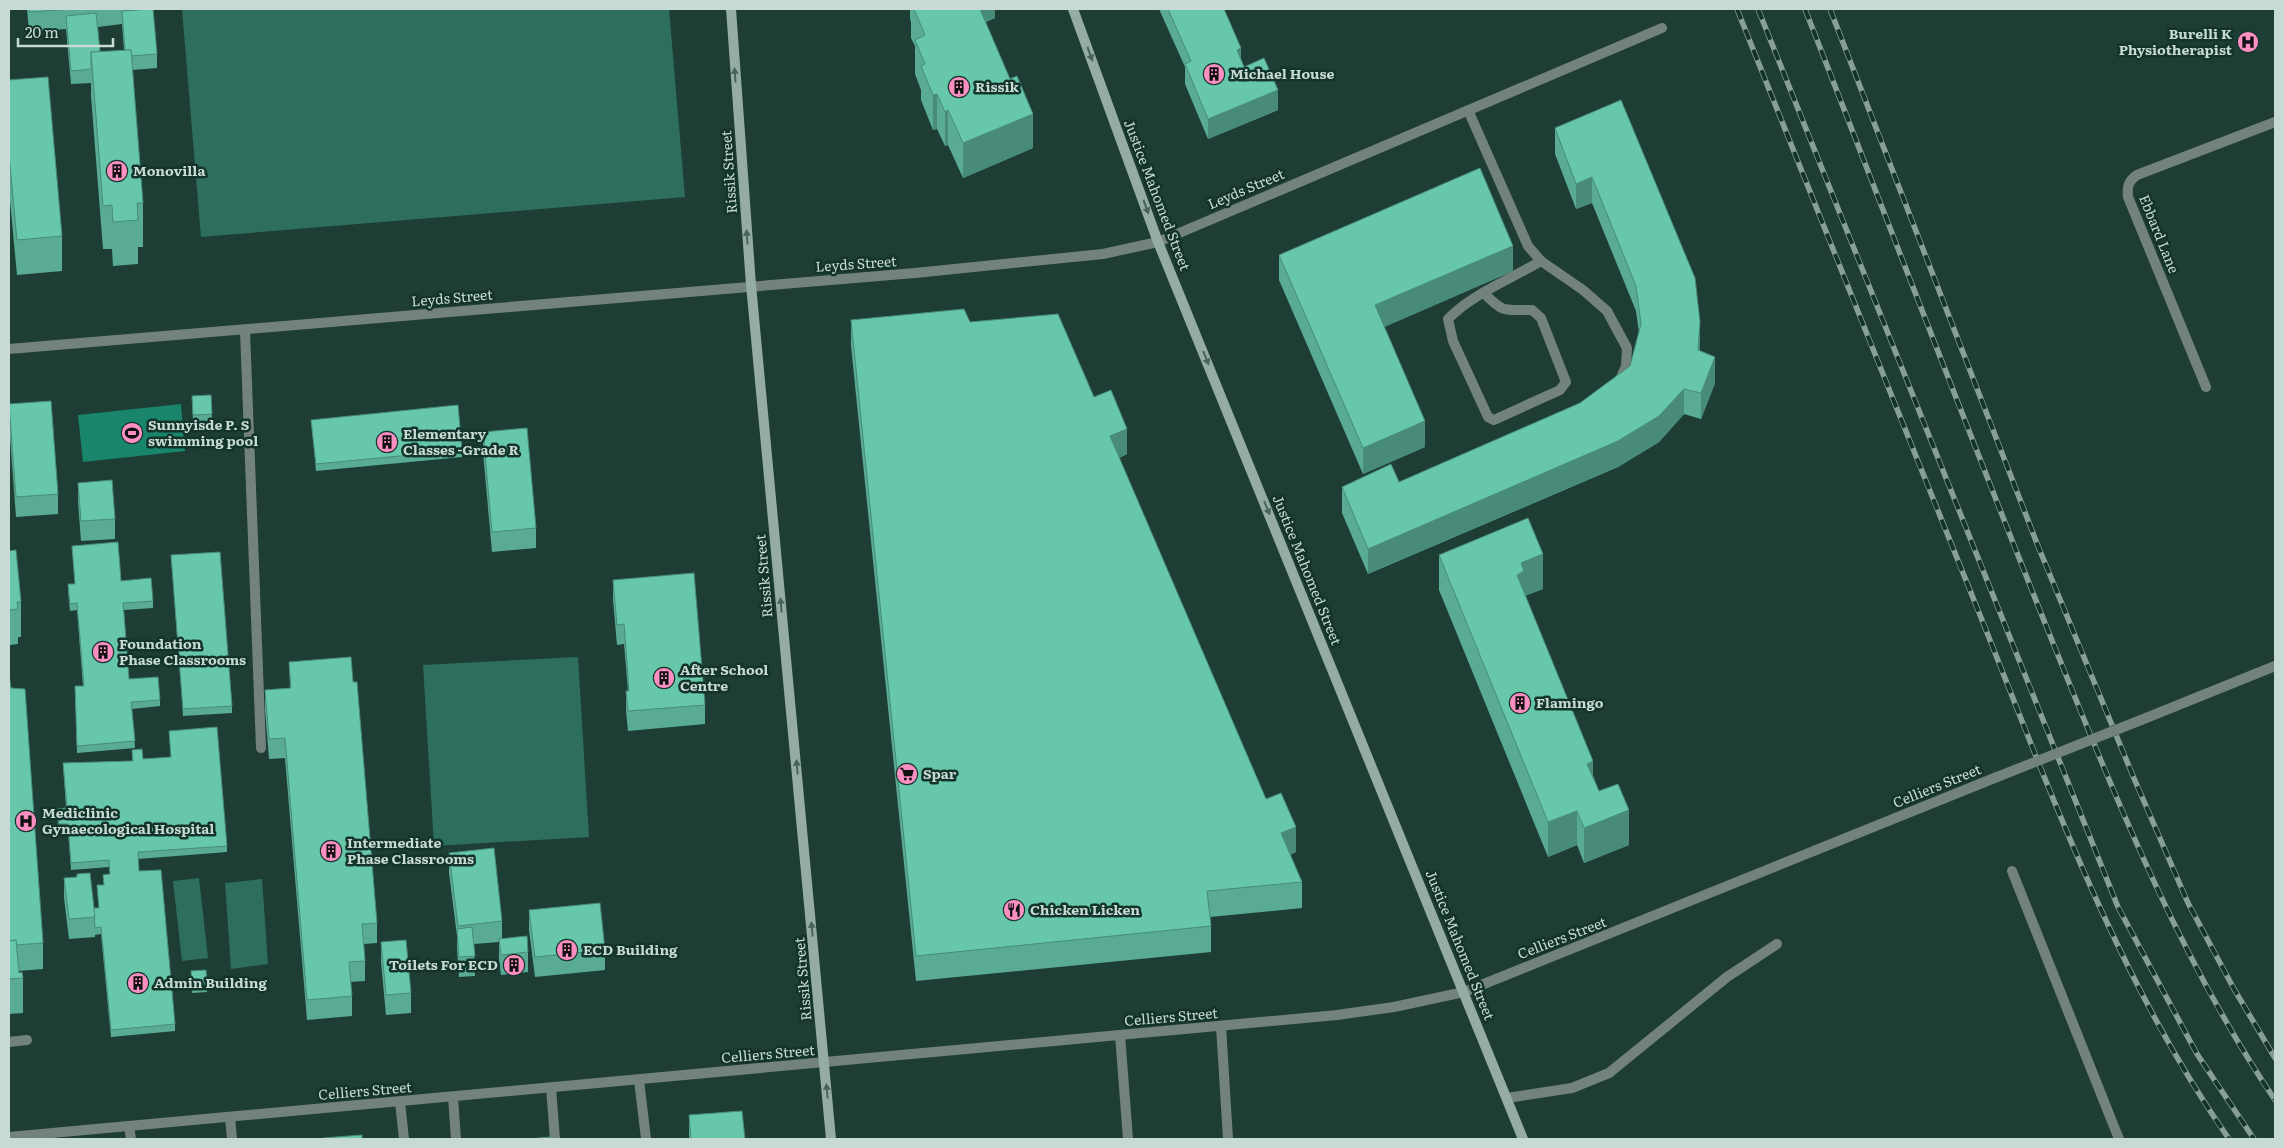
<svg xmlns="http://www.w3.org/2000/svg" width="2284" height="1148" font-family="Literata,serif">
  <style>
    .green { fill: #2d6f5c }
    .water { fill: #19866c }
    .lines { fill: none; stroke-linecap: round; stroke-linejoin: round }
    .service { stroke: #73827c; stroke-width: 10 }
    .minor { stroke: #73827c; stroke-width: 10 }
    .secondary { stroke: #94aca3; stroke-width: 10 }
    .rail-casing { stroke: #889f98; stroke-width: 5.5 }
    .rail { stroke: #13342b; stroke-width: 4; stroke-dasharray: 11; stroke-linecap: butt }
    .minor-bridge { stroke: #73827c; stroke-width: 10 }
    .wall { fill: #59ab93; fill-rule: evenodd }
    .shaded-wall { fill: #488b78 }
    .building { fill: #67c7ab; stroke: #488b78 }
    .oneway { fill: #47645b }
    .labels { text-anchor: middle; stroke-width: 5; stroke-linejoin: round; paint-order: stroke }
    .poi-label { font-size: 14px; font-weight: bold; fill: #c8dad4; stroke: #13342b; text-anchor: start }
    .street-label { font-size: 14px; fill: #c8dad4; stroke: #13342b }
  </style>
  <rect width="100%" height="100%" fill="#1e3e35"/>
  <g class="green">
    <path d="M 182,9 L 669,9 L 685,197 L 201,237 Z"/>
    <path d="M 578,657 L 589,837 L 434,846 L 423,665 Z"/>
    <path d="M 199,878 L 208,958 L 182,961 L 173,881 Z"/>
    <path d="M 262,879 L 268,964 L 231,969 L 225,883 Z"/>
  </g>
  <path class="water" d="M 181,404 L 185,451 L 83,462 L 78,415 Z"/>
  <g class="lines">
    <g class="service">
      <path d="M 1468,110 L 1528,246 L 1541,261 L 1583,290 L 1607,311 L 1627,348 L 1626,366 L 1619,382"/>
      <path d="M 1484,293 C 1505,315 1505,309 1532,310 L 1541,318 L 1566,382 L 1560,390 L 1494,420 L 1488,417 L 1453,341 L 1448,319 C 1472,294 1511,279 1541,261"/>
      <path d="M 245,331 L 261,748"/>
      <path d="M 2012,871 L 2119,1139"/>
      <path d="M 9,1042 L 27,1040"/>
    </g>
    <g class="minor">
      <path d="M 9,349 L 915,273 L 1103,254 L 1158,242 L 1662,28"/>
      <path d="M 2206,387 L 2128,197 C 2127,187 2128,181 2137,175 L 2275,122"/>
      <path d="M 2141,720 L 2275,666"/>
      <path d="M 1221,1026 L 1228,1139"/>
      <path d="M 1120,1035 L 1128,1139"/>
      <path d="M 639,1080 L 646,1139"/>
      <path d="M 551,1088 L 555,1139"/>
      <path d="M 453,1097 L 456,1139"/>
      <path d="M 1507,1098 L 1572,1088 L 1609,1073 L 1727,977 L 1777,944"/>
      <path d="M 400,1102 L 404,1139"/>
      <path d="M 230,1117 L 232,1139"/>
      <path d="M 129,1126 L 131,1139"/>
      <path d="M 9,1137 L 1337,1015 L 1394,1007 L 1464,992 L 1997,777"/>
    </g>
    <g class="secondary">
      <path d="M 731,9 L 751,285 L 831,1139"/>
      <path d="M 1073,9 L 1158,242 L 1523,1139"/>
    </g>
    <g class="rail-casing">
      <g id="rail">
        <path d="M 1737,9 C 1819,214 1901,420 1984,625 C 2054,801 2120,983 2229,1139"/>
        <path d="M 1758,9 L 2118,907 L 2197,1054 L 2254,1139"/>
        <path d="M 1805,9 C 1887,219 1967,429 2051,638 C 2115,796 2179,958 2275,1100"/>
        <path d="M 1830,9 L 2038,546 L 2133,776 L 2188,903 L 2234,989 L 2275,1058"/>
      </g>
    </g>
    <use href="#rail" class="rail"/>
    <path class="minor-bridge" d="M 1997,777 L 2141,720"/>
  </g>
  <g class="wall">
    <path d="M 27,9 L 153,9 L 157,54 L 157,68 L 132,70 L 143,203 L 143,247 L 138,247 L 138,264 L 113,266 L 112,249 L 103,249 L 91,96 L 91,83 L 71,84 L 66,29 L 29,32 ZM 122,24 L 124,50 L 100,52 L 98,27 Z"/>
    <path d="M 910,9 L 995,9 L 995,18 L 986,22 L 1033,148 L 963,178 L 948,145 L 945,146 L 937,129 L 933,130 L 921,100 L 921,90 L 915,74 L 915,46 L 911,38 L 911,22 L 910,19 Z"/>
    <path d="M 1159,9 L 1224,9 L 1244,67 L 1278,110 L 1208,139 L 1185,84 L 1185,67 Z"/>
    <path d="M 9,80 L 62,236 L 62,271 L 17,275 L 9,190 Z"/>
    <path d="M 1621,100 L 1700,351 L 1715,383 L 1701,419 L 1684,414 L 1659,442 L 1618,467 L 1368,574 L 1342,513 L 1342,487 L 1399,482 L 1580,403 L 1630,366 L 1639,333 L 1636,311 L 1592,203 L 1576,209 L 1555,154 L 1555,128 Z"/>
    <path d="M 1279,255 L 1513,271 L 1384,327 L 1425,447 L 1363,474 L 1279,280 Z"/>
    <path d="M 851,320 L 970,322 L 1094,397 L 1127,454 L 1119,458 L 1266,799 L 1296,852 L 1290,855 L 1302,882 L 1302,908 L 1210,917 L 1211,926 L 1211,952 L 916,981 L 851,346 Z"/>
    <path d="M 211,395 L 212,421 L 193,422 L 192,396 Z"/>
    <path d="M 9,404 L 58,494 L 58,514 L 16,517 L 9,424 Z"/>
    <path d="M 311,420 L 462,450 L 462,457 L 316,471 Z"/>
    <path d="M 483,432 L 536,528 L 536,548 L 492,552 L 483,452 Z"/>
    <path d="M 78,483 L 115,519 L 115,539 L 81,541 L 78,502 Z"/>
    <path d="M 72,546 L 121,581 L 153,601 L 153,608 L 124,610 L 129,679 L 160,700 L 160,706 L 132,709 L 135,748 L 77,753 L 75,686 L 83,686 L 77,610 L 70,611 L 68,591 L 68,584 L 75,584 Z"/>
    <path d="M 9,551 L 21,602 L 21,637 L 18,637 L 18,644 L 10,645 L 9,638 Z"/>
    <path d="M 171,555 L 232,706 L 232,713 L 183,716 Z"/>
    <path d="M 1439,555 L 1543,589 L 1525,596 L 1599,791 L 1629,845 L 1584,863 L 1577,845 L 1548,857 L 1439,590 Z"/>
    <path d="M 613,580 L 705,705 L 705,724 L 628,731 L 626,711 L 626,691 L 628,691 L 624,644 L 617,645 L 613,600 Z"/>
    <path d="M 289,662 L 353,682 L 377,923 L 377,943 L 364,944 L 365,961 L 365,981 L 350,982 L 352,996 L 352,1016 L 307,1020 L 285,758 L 269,759 L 265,710 L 265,690 L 290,688 Z"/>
    <path d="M 9,675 L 43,943 L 43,969 L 18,971 L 19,973 L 23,978 L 23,1013 L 9,1014 Z"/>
    <path d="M 169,731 L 227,846 L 227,852 L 138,859 L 139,871 L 175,1024 L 175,1031 L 111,1037 L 101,934 L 95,935 L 95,937 L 69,939 L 64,898 L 64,878 L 94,908 L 99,908 L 97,885 L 104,885 L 103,875 L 110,874 L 109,867 L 71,870 L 68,830 L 59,831 L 57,816 L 57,809 L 66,808 L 63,763 L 132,761 L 132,750 L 143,759 L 171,757 Z"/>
    <path d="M 449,853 L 502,921 L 502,938 L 528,952 L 528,972 L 501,975 L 499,959 L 499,942 L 474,944 L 475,976 L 459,977 L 457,949 L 457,936 L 449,873 Z"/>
    <path d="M 529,910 L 605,950 L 605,970 L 535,977 L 529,930 Z"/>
    <path d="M 381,942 L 411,993 L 411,1013 L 386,1015 L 381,962 Z"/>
    <path d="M 206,970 L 207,992 L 192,993 L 191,971 Z"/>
    <path d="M 689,1115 L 745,1139 L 689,1139 Z"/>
  </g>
  <g class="shaded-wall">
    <path d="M 973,9 L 995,9 L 995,18 L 973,27 Z"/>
    <path d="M 1241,48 L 1241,68 L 1237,50 Z"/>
    <path d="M 1278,90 L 1278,110 L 1208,139 L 1208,119 Z"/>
    <path d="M 937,94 L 937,129 L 933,130 L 933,95 Z"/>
    <path d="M 948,110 L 948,145 L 945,146 L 945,112 Z"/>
    <path d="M 1033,114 L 1033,148 L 963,178 L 963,143 Z"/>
    <path d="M 1592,177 L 1592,203 L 1576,209 L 1576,184 Z"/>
    <path d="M 1513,246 L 1513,271 L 1375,331 L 1375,305 Z"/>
    <path d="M 1700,322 L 1700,348 L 1698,376 L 1698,350 Z"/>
    <path d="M 1715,357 L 1715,383 L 1701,419 L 1701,393 Z"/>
    <path d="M 1684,389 L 1684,414 L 1659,442 L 1618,467 L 1368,574 L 1368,549 Z"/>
    <path d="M 1425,421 L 1425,447 L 1363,474 L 1363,448 Z"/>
    <path d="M 1127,429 L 1127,454 L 1110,462 L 1110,436 Z"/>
    <path d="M 1543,554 L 1543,589 L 1524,596 L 1517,575 L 1521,563 Z"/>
    <path d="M 1593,761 L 1593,796 L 1587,764 Z"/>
    <path d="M 1629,810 L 1629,845 L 1584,863 L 1584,828 Z"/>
    <path d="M 1577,811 L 1577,845 L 1548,857 L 1548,822 Z"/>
    <path d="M 1296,827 L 1296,852 L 1281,859 L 1281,833 Z"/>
  </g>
  <g class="building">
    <path d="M 29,9 L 72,9 L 29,12 Z"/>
    <path d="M 153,9 L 157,54 L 131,56 L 131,50 L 125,50 L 122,11 Z"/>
    <path d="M 914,9 L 980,9 L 1010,79 L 1017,76 L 1033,114 L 963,143 L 948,110 L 945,112 L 937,94 L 933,95 L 921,66 L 925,64 L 915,40 L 925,35 Z"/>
    <path d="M 1168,9 L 1224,9 L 1241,48 L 1237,50 L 1244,67 L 1264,58 L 1278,90 L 1208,119 L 1185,64 L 1191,61 Z"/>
    <path d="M 96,13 L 100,52 L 91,52 L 91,69 L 71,71 L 66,16 Z"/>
    <path d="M 131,50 L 143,203 L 137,203 L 138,220 L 113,222 L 112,205 L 103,206 L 91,52 Z"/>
    <path d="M 48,77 L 62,236 L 17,240 L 9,155 L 9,80 Z"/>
    <path d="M 1621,100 L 1695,278 L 1700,322 L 1698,350 L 1715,357 L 1701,393 L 1684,389 L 1659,416 L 1618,441 L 1368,549 L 1342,487 L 1391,464 L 1399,482 L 1580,403 L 1630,366 L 1641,324 L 1636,286 L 1592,177 L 1576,184 L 1555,128 Z"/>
    <path d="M 1480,168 L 1513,246 L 1375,305 L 1425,421 L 1363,448 L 1279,255 Z"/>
    <path d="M 964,309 L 970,322 L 1058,314 L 1094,397 L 1111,390 L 1127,429 L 1110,436 L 1266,799 L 1281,793 L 1296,827 L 1281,833 L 1302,882 L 1207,891 L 1211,926 L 916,956 L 851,320 Z"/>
    <path d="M 211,395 L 212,414 L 193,415 L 192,396 Z"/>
    <path d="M 51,401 L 58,494 L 16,497 L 9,404 Z"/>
    <path d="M 458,405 L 462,450 L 316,464 L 311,420 Z"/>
    <path d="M 527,428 L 536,528 L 492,532 L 483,432 Z"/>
    <path d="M 112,480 L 115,519 L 81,521 L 78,483 Z"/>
    <path d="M 1528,518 L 1543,554 L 1521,563 L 1524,571 L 1517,575 L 1593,761 L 1587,764 L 1599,791 L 1618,784 L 1629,810 L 1584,828 L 1577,811 L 1548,822 L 1439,555 Z"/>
    <path d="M 118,542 L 121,581 L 151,578 L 153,601 L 123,603 L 129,679 L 158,677 L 160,700 L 131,702 L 135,741 L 77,746 L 75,686 L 84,686 L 77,603 L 70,604 L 68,584 L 75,584 L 72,546 Z"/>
    <path d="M 16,550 L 21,602 L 17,602 L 18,609 L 10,610 L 9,603 L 9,551 Z"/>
    <path d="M 220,552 L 232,706 L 183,709 L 171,555 Z"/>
    <path d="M 694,573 L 705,705 L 628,711 L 626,691 L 629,691 L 624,624 L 617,625 L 613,580 Z"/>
    <path d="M 351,657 L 353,682 L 357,682 L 377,923 L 362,924 L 365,961 L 349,962 L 352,996 L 307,1000 L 285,738 L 269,739 L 265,690 L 291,688 L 289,662 Z"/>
    <path d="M 9,675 L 11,688 L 25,689 L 43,943 L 16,945 L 16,940 L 9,941 Z"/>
    <path d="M 217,727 L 227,846 L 138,852 L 139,871 L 161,870 L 175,1024 L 111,1030 L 101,927 L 95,928 L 94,908 L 99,908 L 97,885 L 104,885 L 103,875 L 110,874 L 109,860 L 71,863 L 68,824 L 59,824 L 57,809 L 67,808 L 63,763 L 133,761 L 132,750 L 142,749 L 143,759 L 171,757 L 169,731 Z"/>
    <path d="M 494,848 L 502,921 L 458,926 L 449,853 Z"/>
    <path d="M 90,873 L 95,917 L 69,919 L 64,878 L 77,877 L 77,874 Z"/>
    <path d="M 600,903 L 605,950 L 535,957 L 529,910 Z"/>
    <path d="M 472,927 L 475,956 L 459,957 L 457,929 Z"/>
    <path d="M 527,936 L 528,952 L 501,955 L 499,939 Z"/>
    <path d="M 16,940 L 19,973 L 22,972 L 23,978 L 9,979 L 9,941 Z"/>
    <path d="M 406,940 L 411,993 L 386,995 L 381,942 Z"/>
    <path d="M 206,970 L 207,985 L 192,986 L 191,971 Z"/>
    <path d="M 742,1111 L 745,1139 L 691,1139 L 689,1115 Z"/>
    <path d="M 362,1135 L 362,1139 L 323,1139 L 323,1138 Z"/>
    <path d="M 550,1137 L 550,1139 L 529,1139 Z"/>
  </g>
  <defs><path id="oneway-solid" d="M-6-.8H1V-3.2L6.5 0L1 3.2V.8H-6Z" transform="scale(1.25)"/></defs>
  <g class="oneway">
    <use href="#oneway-solid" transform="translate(1090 54) rotate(70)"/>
    <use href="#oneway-solid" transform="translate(735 75) rotate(-94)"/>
    <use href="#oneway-solid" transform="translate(1146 207) rotate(70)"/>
    <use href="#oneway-solid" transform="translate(747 237) rotate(-94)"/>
    <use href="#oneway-solid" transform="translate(1206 358) rotate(68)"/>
    <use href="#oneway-solid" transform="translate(1267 508) rotate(68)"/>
    <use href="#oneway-solid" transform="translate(781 605) rotate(-95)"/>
    <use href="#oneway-solid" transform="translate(797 767) rotate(-95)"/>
    <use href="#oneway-solid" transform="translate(812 929) rotate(-95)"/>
    <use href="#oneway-solid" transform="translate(827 1091) rotate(-95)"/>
  </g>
  <defs>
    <g id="hospital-disc" transform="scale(1.125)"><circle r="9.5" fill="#fc8fc1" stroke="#13342b"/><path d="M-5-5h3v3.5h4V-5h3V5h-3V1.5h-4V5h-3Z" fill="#111"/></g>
    <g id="building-disc" transform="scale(1.125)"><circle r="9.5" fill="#fc8fc1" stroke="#13342b"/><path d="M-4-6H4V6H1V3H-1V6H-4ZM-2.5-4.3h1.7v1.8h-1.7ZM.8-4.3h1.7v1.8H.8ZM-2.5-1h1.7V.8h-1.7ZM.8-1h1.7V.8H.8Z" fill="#111"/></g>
    <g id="stadium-disc" transform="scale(1.125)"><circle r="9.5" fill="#fc8fc1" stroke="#13342b"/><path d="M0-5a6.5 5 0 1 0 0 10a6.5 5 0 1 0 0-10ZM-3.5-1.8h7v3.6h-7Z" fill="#111"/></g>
    <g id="supermarket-disc" transform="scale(1.125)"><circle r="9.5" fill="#fc8fc1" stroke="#13342b"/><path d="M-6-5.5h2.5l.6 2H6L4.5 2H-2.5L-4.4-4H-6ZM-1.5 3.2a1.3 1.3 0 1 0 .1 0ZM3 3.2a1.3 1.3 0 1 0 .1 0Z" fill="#111"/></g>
    <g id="restaurant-disc" transform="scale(1.125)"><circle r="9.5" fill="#fc8fc1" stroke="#13342b"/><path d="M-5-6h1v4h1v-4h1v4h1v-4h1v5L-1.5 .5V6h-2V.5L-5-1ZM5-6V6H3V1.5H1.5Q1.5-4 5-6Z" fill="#111"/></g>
  </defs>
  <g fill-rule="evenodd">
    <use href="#hospital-disc" x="2248" y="42"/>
    <use href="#building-disc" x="1214" y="74"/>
    <use href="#building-disc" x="959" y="87"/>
    <use href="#building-disc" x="117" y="171"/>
    <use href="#stadium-disc" x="132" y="433"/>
    <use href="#building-disc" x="387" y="442"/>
    <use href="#building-disc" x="103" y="652"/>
    <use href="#building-disc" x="664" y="678"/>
    <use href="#building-disc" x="1520" y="703"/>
    <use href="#supermarket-disc" x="907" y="774"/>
    <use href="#hospital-disc" x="26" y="821"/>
    <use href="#building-disc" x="331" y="851"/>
    <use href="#restaurant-disc" x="1014" y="910"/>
    <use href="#building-disc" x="567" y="950"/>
    <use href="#building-disc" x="514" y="965"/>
    <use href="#building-disc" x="138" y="983"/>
  </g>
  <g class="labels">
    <g class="poi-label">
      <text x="2232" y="39" text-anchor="end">Burelli K<tspan x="2232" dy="16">Physiotherapist</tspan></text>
      <text x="1230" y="79">Michael House</text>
      <text x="975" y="92">Rissik</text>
      <text x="133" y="176">Monovilla</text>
      <text x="148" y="430">Sunnyisde P. S<tspan x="148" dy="16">swimming pool</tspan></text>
      <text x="403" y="439">Elementary<tspan x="403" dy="16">Classes -Grade R</tspan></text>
      <text x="119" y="649">Foundation<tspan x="119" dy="16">Phase Classrooms</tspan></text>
      <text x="680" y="675">After School<tspan x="680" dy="16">Centre</tspan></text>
      <text x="1536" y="708">Flamingo</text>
      <text x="923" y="779">Spar</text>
      <text x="42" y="818">Mediclinic<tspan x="42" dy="16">Gynaecological Hospital</tspan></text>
      <text x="347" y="848">Intermediate<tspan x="347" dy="16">Phase Classrooms</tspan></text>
      <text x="1030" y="915">Chicken Licken</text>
      <text x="583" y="955">ECD Building</text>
      <text x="498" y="970" text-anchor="end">Toilets For ECD</text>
      <text x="154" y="988">Admin Building</text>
    </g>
    <g class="street-label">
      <text transform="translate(729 172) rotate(-94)" y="5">Rissik Street</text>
      <text transform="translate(1246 189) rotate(-23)" y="5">Leyds Street</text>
      <text transform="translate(1157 195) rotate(69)" y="5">Justice Mahomed Street</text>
      <text transform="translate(2159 234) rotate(68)" y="5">Ebbard Lane</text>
      <text transform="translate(856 264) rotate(-4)" y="5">Leyds Street</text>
      <text transform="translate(452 298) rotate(-5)" y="5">Leyds Street</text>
      <text transform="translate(1307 570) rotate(68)" y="5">Justice Mahomed Street</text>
      <text transform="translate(764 576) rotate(-95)" y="5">Rissik Street</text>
      <text transform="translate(1937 786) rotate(-22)" y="5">Celliers Street</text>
      <text transform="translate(1562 938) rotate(-21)" y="5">Celliers Street</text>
      <text transform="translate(1460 945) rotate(68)" y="5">Justice Mahomed Street</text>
      <text transform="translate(803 979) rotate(-95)" y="5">Rissik Street</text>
      <text transform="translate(1171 1017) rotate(-5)" y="5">Celliers Street</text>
      <text transform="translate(768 1054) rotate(-5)" y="5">Celliers Street</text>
      <text transform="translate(365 1091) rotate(-5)" y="5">Celliers Street</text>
    </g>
  </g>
  <rect width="2284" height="1148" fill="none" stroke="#c8dad4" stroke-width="20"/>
  <path d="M18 38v8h95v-8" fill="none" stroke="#c8dad4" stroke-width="2.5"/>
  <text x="25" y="38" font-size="15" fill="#c8dad4" stroke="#13342b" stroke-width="4" paint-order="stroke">20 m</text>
</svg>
